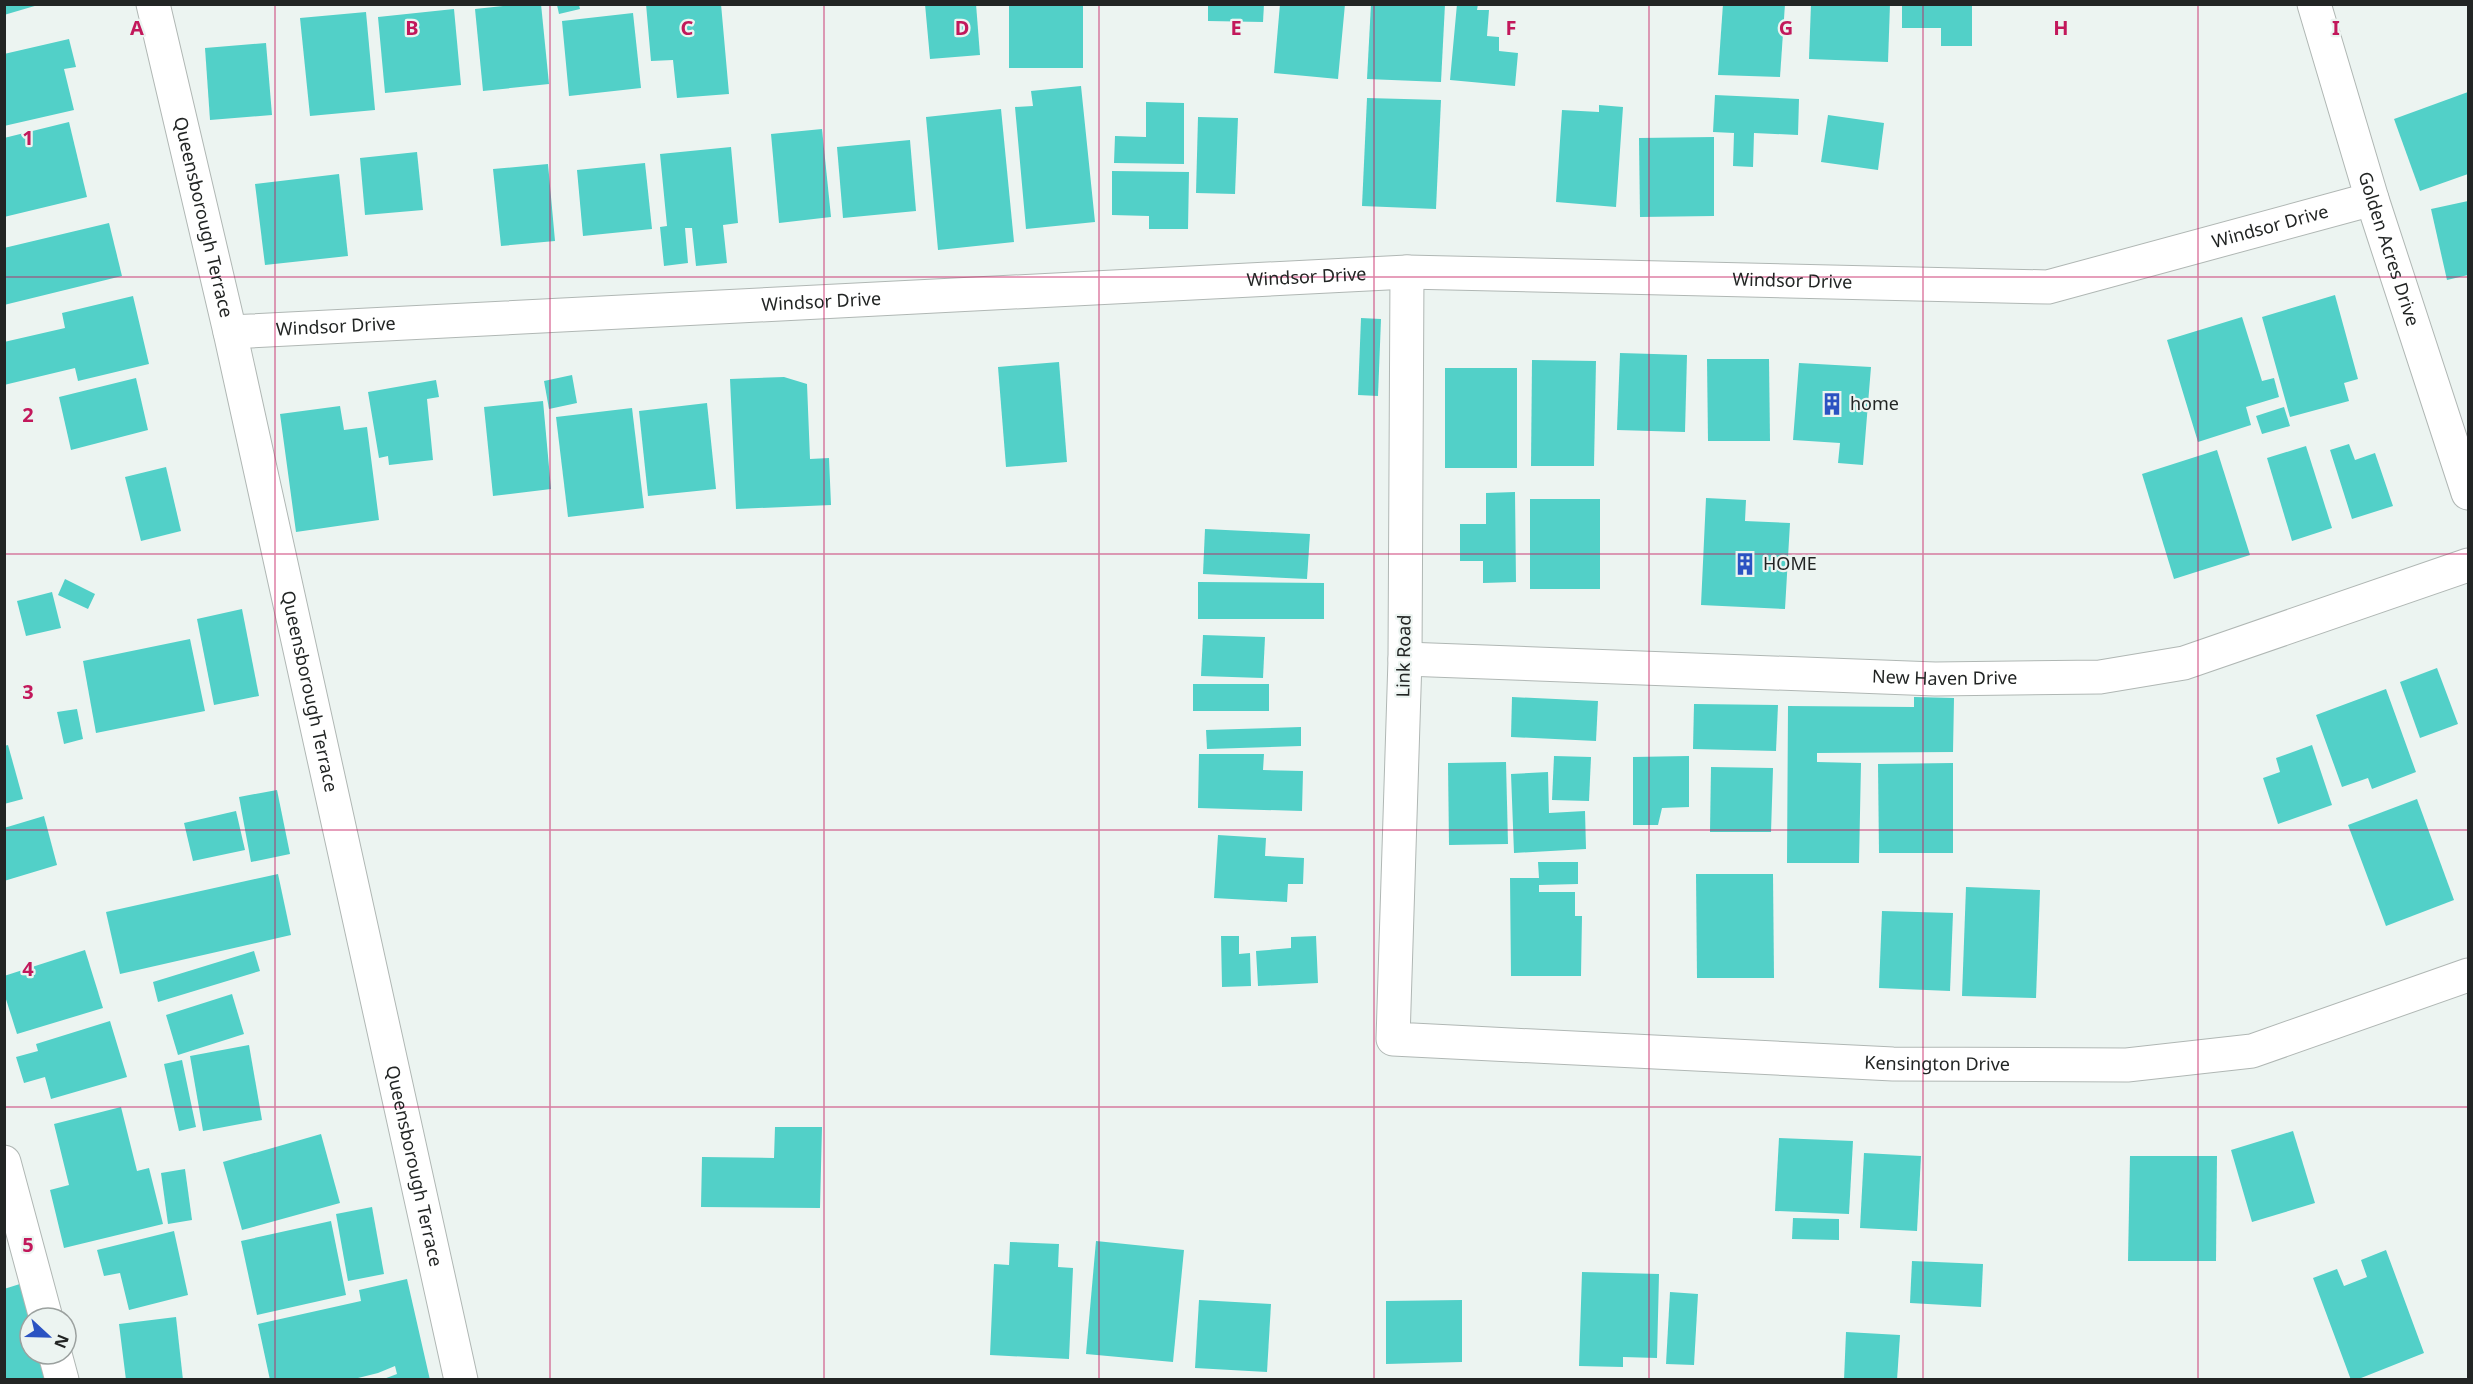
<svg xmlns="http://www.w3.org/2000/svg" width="2473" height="1384" font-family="'Noto Sans',sans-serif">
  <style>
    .building { fill: #52d0c8 }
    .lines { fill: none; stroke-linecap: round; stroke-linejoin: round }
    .minor-casing { stroke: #b0b7b4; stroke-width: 35 }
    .minor { stroke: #fff; stroke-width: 33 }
    .grid { fill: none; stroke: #c2185b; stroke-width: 1.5; stroke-opacity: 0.55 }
    .labels { text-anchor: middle; stroke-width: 4.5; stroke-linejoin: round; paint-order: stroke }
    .street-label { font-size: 18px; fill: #222524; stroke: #ecf4f1 }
    .poi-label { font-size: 18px; fill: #222524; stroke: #ecf4f1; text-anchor: start }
    .grid-label { font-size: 20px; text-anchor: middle; font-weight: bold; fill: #c2185b; stroke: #ecf4f1; stroke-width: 4.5; stroke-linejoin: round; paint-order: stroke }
  </style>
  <rect width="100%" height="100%" fill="#ecf4f1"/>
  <g class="building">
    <path d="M 4,4 L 38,4 L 38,5 L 4,15 Z"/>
    <path d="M 522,4 L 541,4 L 549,84 L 483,91 L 475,9 Z"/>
    <path d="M 646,4 L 721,4 L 729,94 L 677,98 L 673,60 L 651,61 Z"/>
    <path d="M 925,4 L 976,4 L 980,55 L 930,59 Z"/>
    <rect x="1009" y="4" width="74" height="64"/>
    <path d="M 1208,4 L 1264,4 L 1263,22 L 1208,21 Z"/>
    <path d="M 1280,4 L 1345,4 L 1338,79 L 1274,73 Z"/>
    <path d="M 1371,4 L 1445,4 L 1441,82 L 1367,79 Z"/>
    <path d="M 1457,4 L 1478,4 L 1477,10 L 1489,10 L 1487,36 L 1499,37 L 1499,51 L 1518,53 L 1515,86 L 1450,80 Z"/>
    <path d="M 1723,4 L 1785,4 L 1780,77 L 1718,75 Z"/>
    <path d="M 1811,4 L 1890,4 L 1888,62 L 1809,59 Z"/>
    <path d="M 1902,4 L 1972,4 L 1972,46 L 1941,46 L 1941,28 L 1902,28 Z"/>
    <path d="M 557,5 L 579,5 L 580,9 L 559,14 Z"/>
    <path d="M 454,9 L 461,85 L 385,93 L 378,17 Z"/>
    <path d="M 366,12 L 375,110 L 310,116 L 300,18 Z"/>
    <path d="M 633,13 L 641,88 L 569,96 L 562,21 Z"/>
    <path d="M 69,39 L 76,67 L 64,69 L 74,110 L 4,126 L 4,54 Z"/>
    <path d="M 266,43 L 272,115 L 210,120 L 205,48 Z"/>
    <path d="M 1081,86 L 1095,222 L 1026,229 L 1015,107 L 1033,106 L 1031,91 Z"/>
    <path d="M 2468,92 L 2468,174 L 2420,191 L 2394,119 Z"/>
    <path d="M 1715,95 L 1799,99 L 1798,135 L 1754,133 L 1753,167 L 1733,166 L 1734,133 L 1713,132 Z"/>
    <path d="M 1367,98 L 1441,100 L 1436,209 L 1362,206 Z"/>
    <path d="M 1146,102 L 1184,103 L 1184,164 L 1114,163 L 1115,136 L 1146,137 Z"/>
    <path d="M 1599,105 L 1623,107 L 1616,207 L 1556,202 L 1562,110 L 1599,112 Z"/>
    <path d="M 1001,109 L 1014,242 L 938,250 L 926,117 Z"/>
    <path d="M 1828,115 L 1884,123 L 1878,170 L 1821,162 Z"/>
    <path d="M 1198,117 L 1238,118 L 1235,194 L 1196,193 Z"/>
    <path d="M 69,122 L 87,197 L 4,217 L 4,138 Z"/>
    <path d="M 822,129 L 831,217 L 779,223 L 771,134 Z"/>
    <path d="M 1714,137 L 1714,216 L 1640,217 L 1639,138 Z"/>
    <path d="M 910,140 L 916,211 L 843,218 L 837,147 Z"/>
    <path d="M 731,147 L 738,223 L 723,225 L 727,263 L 696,266 L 692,228 L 685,228 L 688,263 L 664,266 L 660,227 L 667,226 L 660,154 Z"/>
    <path d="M 417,152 L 423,210 L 365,215 L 360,158 Z"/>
    <path d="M 645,163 L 652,229 L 583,236 L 577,170 Z"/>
    <path d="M 548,164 L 555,241 L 501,246 L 493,169 Z"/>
    <path d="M 1112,171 L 1189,172 L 1188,229 L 1149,229 L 1149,216 L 1112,215 Z"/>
    <path d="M 339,174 L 348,256 L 265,265 L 255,184 Z"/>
    <path d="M 2468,201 L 2468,275 L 2447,280 L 2431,209 Z"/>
    <path d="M 109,223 L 122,276 L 4,305 L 4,248 Z"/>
    <path d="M 2335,295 L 2358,379 L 2344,383 L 2349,401 L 2290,417 L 2262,317 Z"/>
    <path d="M 133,296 L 149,364 L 78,381 L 75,368 L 4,385 L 4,342 L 65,328 L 62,313 Z"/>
    <path d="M 2242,317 L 2262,381 L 2274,378 L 2279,397 L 2246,407 L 2251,425 L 2198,442 L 2167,340 Z"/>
    <path d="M 1361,318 L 1381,319 L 1378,396 L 1358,395 Z"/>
    <path d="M 1620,353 L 1687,355 L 1685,432 L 1617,430 Z"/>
    <path d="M 1707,359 L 1769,359 L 1770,441 L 1708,441 Z"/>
    <path d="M 1532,360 L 1596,361 L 1594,466 L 1531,466 Z"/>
    <path d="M 1059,362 L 1067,462 L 1006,467 L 998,367 Z"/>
    <path d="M 1799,363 L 1871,367 L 1863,465 L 1838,463 L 1840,443 L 1793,440 Z"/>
    <rect x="1445" y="368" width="72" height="100"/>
    <path d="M 572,375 L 577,403 L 549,409 L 544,381 Z"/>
    <path d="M 784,377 L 807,384 L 810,459 L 829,458 L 831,505 L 736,509 L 730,379 Z"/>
    <path d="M 136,378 L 148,430 L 71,450 L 59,397 Z"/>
    <path d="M 436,380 L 439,397 L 427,399 L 433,460 L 389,465 L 388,456 L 379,458 L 368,392 Z"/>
    <path d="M 543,401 L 551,489 L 493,496 L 484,407 Z"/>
    <path d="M 707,403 L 716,489 L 648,496 L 639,411 Z"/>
    <path d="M 340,406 L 344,430 L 367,427 L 379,520 L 296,532 L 280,414 Z"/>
    <path d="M 2284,407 L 2290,426 L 2262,434 L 2256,416 Z"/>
    <path d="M 632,408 L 644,508 L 568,517 L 556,417 Z"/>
    <path d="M 2349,444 L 2355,460 L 2375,453 L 2393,506 L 2352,519 L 2330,450 Z"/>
    <path d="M 2306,446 L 2332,528 L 2292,541 L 2267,458 Z"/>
    <path d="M 2217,450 L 2250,555 L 2174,579 L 2142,474 Z"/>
    <path d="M 166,467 L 181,531 L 141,541 L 125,477 Z"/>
    <path d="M 1515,492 L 1516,582 L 1483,583 L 1483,561 L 1460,561 L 1460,524 L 1486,524 L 1486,493 Z"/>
    <path d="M 1706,498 L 1746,500 L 1745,521 L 1790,523 L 1785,609 L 1701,605 Z"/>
    <rect x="1530" y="499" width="70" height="90"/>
    <path d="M 1205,529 L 1310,534 L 1307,579 L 1203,574 Z"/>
    <path d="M 65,579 L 95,594 L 88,609 L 58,595 Z"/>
    <path d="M 1198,582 L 1324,583 L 1324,619 L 1198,619 Z"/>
    <path d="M 52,592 L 61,628 L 26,636 L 17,601 Z"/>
    <path d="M 242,609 L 259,696 L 214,705 L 197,619 Z"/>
    <path d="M 1203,635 L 1265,637 L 1263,678 L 1201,676 Z"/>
    <path d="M 190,639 L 205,711 L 96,733 L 83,661 Z"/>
    <path d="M 2437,668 L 2458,724 L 2420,738 L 2400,682 Z"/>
    <rect x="1193" y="684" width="76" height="27"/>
    <path d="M 2386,689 L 2416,772 L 2372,789 L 2368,778 L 2342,787 L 2316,715 Z"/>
    <path d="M 1512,697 L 1598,701 L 1596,741 L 1511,737 Z"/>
    <path d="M 1914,697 L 1954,698 L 1953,752 L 1817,753 L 1817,762 L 1861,763 L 1859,863 L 1787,863 L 1788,706 L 1914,707 Z"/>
    <path d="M 1694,704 L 1778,705 L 1776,751 L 1693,749 Z"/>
    <path d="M 77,709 L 83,739 L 64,744 L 57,712 Z"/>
    <path d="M 1301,727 L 1301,746 L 1207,749 L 1206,730 Z"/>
    <path d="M 8,745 L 23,799 L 4,804 L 4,746 Z"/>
    <path d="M 2312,745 L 2332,805 L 2278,824 L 2263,778 L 2280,772 L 2276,758 Z"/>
    <path d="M 1199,754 L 1264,754 L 1263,770 L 1303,771 L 1302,811 L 1198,808 Z"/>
    <path d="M 1554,756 L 1591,757 L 1589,801 L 1552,800 Z"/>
    <path d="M 1689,756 L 1689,807 L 1662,808 L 1658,825 L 1633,825 L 1633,757 Z"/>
    <path d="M 1506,762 L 1508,844 L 1449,845 L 1448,763 Z"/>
    <path d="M 1953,763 L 1953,853 L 1879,853 L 1878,764 Z"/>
    <path d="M 1711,767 L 1773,768 L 1771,832 L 1710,832 Z"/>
    <path d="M 1548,772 L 1549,813 L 1585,811 L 1586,849 L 1514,853 L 1511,774 Z"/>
    <path d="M 277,790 L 290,854 L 251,862 L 239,797 Z"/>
    <path d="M 2417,799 L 2454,900 L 2386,926 L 2348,825 Z"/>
    <path d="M 236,811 L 245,850 L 193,861 L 184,823 Z"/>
    <path d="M 44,816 L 57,865 L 4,881 L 4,828 Z"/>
    <path d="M 1218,835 L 1266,838 L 1265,856 L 1304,858 L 1303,884 L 1288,884 L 1287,902 L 1214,898 Z"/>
    <path d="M 1538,862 L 1578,862 L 1578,884 L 1539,885 L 1539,892 L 1575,892 L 1575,916 L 1582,916 L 1581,976 L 1511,976 L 1510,878 L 1539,878 Z"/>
    <path d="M 278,874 L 291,935 L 120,974 L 106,912 Z"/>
    <path d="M 1696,874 L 1773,874 L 1774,978 L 1697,978 Z"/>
    <path d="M 1966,887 L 2040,890 L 2036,998 L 1962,996 Z"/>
    <path d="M 1882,911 L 1953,913 L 1950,991 L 1879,988 Z"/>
    <path d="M 1221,936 L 1239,936 L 1239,954 L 1250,953 L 1251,986 L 1222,987 Z"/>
    <path d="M 1316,936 L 1318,983 L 1258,986 L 1256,951 L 1291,948 L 1291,937 Z"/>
    <path d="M 85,950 L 103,1008 L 17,1034 L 4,993 L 4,976 Z"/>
    <path d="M 254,951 L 260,971 L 158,1002 L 153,982 Z"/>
    <path d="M 232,994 L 244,1034 L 178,1055 L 166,1015 Z"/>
    <path d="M 110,1021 L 127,1077 L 51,1099 L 45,1077 L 24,1083 L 16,1057 L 38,1051 L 36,1044 Z"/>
    <path d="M 249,1045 L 262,1120 L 203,1131 L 190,1056 Z"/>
    <path d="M 182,1060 L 196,1127 L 179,1131 L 164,1064 Z"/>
    <path d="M 121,1107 L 137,1171 L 149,1168 L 163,1224 L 64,1248 L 50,1190 L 69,1185 L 54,1124 Z"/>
    <path d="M 775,1127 L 822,1127 L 820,1208 L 701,1207 L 702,1157 L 774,1158 Z"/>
    <path d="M 2293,1131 L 2315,1203 L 2252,1222 L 2231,1150 Z"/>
    <path d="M 321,1134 L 340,1203 L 242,1230 L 223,1162 Z"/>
    <path d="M 1779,1138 L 1853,1141 L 1849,1214 L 1775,1211 Z"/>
    <path d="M 1864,1153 L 1921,1156 L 1917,1231 L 1860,1228 Z"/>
    <path d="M 2130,1156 L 2217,1156 L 2216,1261 L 2128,1261 Z"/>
    <path d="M 185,1169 L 192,1220 L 168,1224 L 161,1173 Z"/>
    <path d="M 372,1207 L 384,1274 L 348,1281 L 336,1214 Z"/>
    <path d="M 1793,1218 L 1839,1219 L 1839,1240 L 1792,1239 Z"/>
    <path d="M 331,1221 L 346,1295 L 257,1315 L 241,1241 Z"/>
    <path d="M 174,1231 L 188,1295 L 129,1310 L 120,1273 L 104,1276 L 97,1250 Z"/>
    <path d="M 1096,1241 L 1184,1250 L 1173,1362 L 1086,1354 Z"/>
    <path d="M 1010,1242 L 1059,1244 L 1058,1267 L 1073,1268 L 1069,1359 L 990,1355 L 994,1264 L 1009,1265 Z"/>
    <path d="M 2386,1250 L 2424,1353 L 2356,1380 L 2351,1380 L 2313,1278 L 2337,1269 L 2344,1286 L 2367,1277 L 2361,1260 Z"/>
    <path d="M 1912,1261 L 1983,1264 L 1981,1307 L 1910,1303 Z"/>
    <path d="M 1582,1272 L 1659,1274 L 1657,1358 L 1623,1357 L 1623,1367 L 1579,1366 Z"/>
    <path d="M 407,1279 L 430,1380 L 381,1380 L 397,1374 L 395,1366 L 378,1373 L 350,1380 L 270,1380 L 258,1324 L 361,1301 L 359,1290 Z"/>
    <path d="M 23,1283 L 30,1318 L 30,1354 L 42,1354 L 45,1380 L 4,1380 L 4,1289 Z"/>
    <path d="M 1670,1292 L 1698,1294 L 1694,1365 L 1666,1364 Z"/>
    <path d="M 1199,1300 L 1271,1304 L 1267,1372 L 1195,1368 Z"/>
    <path d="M 1462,1300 L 1462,1362 L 1386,1364 L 1386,1301 Z"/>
    <path d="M 176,1317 L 183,1380 L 126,1380 L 119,1324 Z"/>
    <path d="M 1846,1332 L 1900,1335 L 1897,1380 L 1844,1380 Z"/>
  </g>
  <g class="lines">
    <g class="minor-casing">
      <g id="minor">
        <path id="s1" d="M 153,4 L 230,332 L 461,1380"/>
        <path id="s2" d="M 2314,4 L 2372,199 L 2468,493"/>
        <path id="s3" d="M 1407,272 L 1405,659 L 1393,1039 L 1893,1064 L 2127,1065 L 2252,1051 L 2468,975"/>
        <path id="s4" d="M 230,332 L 1407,272 L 2048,287 L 2372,199"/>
        <path id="s5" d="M 1405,659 L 1935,679 L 2100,677 L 2184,663 L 2468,565"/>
        <path d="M 4,1162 L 46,1318"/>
        <path d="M 55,1354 L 62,1380"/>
      </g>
    </g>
    <use href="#minor" class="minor"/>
  </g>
  <path class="grid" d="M 275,4 L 275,1380M 550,4 L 550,1380M 824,4 L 824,1380M 1099,4 L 1099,1380M 1374,4 L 1374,1380M 1649,4 L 1649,1380M 1923,4 L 1923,1380M 2198,4 L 2198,1380M 4,277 L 2468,277M 4,554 L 2468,554M 4,830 L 2468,830M 4,1107 L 2468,1107"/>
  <defs>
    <g id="building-bare" transform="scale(1.8)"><path d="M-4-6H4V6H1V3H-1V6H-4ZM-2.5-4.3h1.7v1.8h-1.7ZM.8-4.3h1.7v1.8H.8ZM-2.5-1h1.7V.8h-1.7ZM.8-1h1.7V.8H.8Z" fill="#2b53c2" stroke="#ecf4f1" stroke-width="2.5" paint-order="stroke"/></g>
  </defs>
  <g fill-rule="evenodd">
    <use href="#building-bare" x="1832" y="404"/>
    <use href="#building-bare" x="1745" y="564"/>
  </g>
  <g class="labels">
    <g class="street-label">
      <text dy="6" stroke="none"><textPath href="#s1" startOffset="219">Queensborough Terrace</textPath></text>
      <text dy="6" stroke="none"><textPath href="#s4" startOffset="2050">Windsor Drive</textPath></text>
      <text dy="6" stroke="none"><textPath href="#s2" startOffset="256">Golden Acres Drive</textPath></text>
      <text dy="6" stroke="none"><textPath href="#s4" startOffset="1078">Windsor Drive</textPath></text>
      <text dy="6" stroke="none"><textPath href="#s4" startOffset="1564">Windsor Drive</textPath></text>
      <text dy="6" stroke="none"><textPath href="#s4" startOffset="592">Windsor Drive</textPath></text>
      <text dy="6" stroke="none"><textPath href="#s4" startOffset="106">Windsor Drive</textPath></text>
      <text transform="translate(1404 656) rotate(-89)" y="6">Link Road</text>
      <text dy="6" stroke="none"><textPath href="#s5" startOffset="540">New Haven Drive</textPath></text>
      <text dy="6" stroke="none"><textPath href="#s1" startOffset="705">Queensborough Terrace</textPath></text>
      <text dy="6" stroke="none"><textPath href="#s3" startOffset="1312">Kensington Drive</textPath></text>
      <text dy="6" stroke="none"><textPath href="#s1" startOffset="1191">Queensborough Terrace</textPath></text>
    </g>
    <g class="poi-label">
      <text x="1850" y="410">home</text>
      <text x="1763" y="570">HOME</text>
    </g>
  </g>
  <g class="grid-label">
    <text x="137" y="35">A</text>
    <text x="412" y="35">B</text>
    <text x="687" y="35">C</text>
    <text x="962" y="35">D</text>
    <text x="1236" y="35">E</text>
    <text x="1511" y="35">F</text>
    <text x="1786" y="35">G</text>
    <text x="2061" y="35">H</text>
    <text x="2336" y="35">I</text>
    <text x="28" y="145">1</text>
    <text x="28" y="422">2</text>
    <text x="28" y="699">3</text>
    <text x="28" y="976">4</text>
    <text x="28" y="1252">5</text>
  </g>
  <rect width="2473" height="1384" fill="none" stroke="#222524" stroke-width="12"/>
  <g transform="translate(48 1336) rotate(112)"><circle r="28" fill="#ecf4f1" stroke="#9ba19f" stroke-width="1.5"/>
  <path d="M0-4.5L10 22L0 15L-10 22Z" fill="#2b53c2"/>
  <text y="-9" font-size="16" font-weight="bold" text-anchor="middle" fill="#222524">N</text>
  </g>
</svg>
